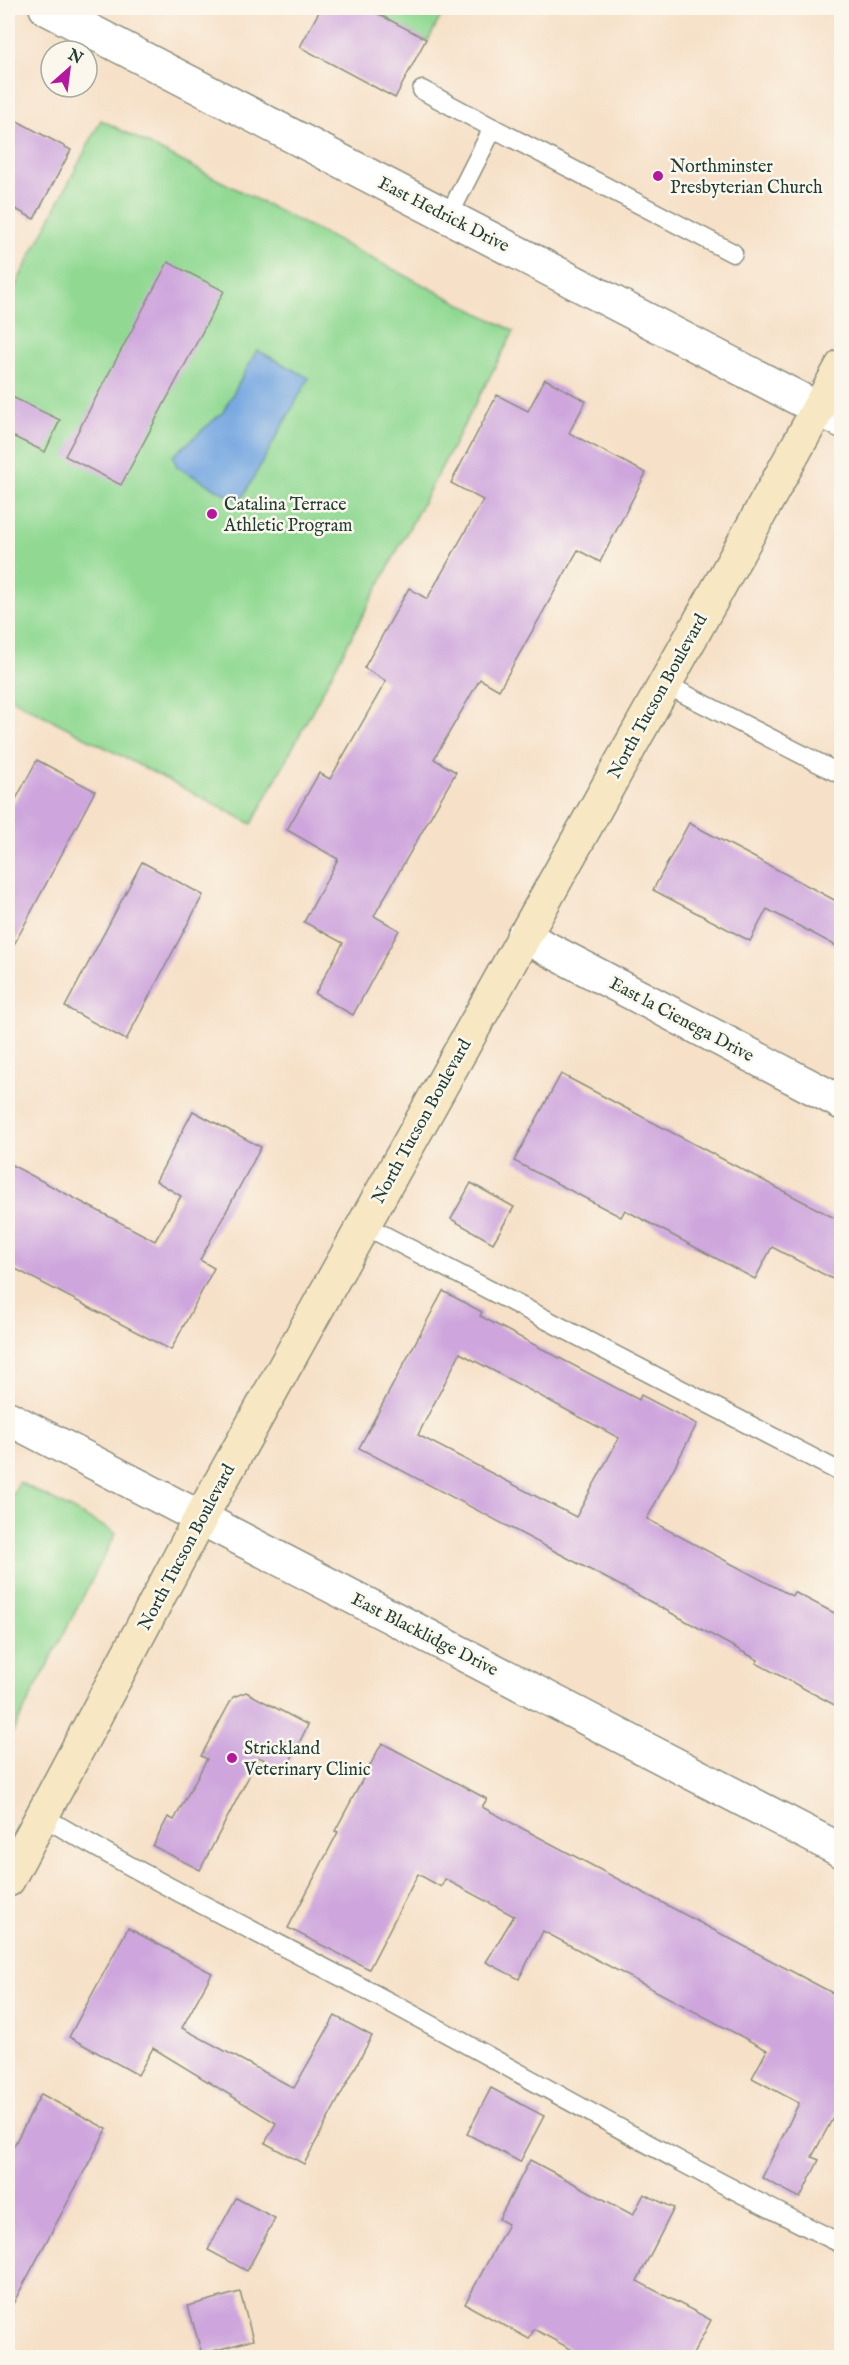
<svg xmlns="http://www.w3.org/2000/svg" width="849" height="2365" font-family="'IM FELL English',serif">
  <style>
    .green { fill: #91d993; stroke: #588b64; stroke-width: 1.5 }
    .water { fill: #76a7e1; stroke: #4a728a; stroke-width: 1.5 }
    .building { fill: #cea6dd; fill-rule: evenodd }
    .lines { fill: none; stroke-linecap: round; stroke-linejoin: round }
    .service-casing { stroke: #8a8e7e; stroke-width: 21 }
    .minor-casing { stroke: #8a8e7e; stroke-width: 36 }
    .secondary-casing { stroke: #8a8e7e; stroke-width: 36 }
    .service { stroke: #fff; stroke-width: 18 }
    .minor { stroke: #fff; stroke-width: 33 }
    .secondary { stroke: #f7e8c3; stroke-width: 33 }
    .poi-dot { fill: #b5179e; stroke: #fbf7ec; stroke-width: 2 }
    .labels { text-anchor: middle; stroke-width: 5; stroke-linejoin: round; paint-order: stroke }
    .poi-label { font-size: 18px; fill: #1f3d34; stroke: #fbf7ec; text-anchor: start }
    .street-label { font-size: 18px; fill: #1f3d34; stroke: #fbf7ec }
  </style>
  <rect width="100%" height="100%" fill="#fbf7ec"/>
  <filter id="ink" filterUnits="userSpaceOnUse"><feTurbulence type="fractalNoise" baseFrequency=".0167" numOctaves="2"/><feDisplacementMap in="SourceGraphic" scale="12" xChannelSelector="R" yChannelSelector="G"/><feConvolveMatrix kernelMatrix="1 2 1 2 8 2 1 2 1" color-interpolation-filters="sRGB"/></filter>
  <filter id="wash" filterUnits="userSpaceOnUse"><feTurbulence type="fractalNoise" baseFrequency=".008" numOctaves="4" result="noise"/><feDisplacementMap in="SourceGraphic" scale="24" xChannelSelector="R" yChannelSelector="G"/><feGaussianBlur stdDeviation="1.35" result="paint"/><feColorMatrix in="noise" values="0 0 0 0 0 0 0 0 0 0 0 0 0 0 0 0 0 1.4 0 .05"/><feComposite in="paint" operator="in"/></filter>
  <g filter="url(#wash)">
    <rect width="100%" height="100%" fill="#f6e0c7"/>
    <g class="green">
      <path d="M 366,8 L 445,8 L 428,41 Z"/>
      <path d="M 101,120 L 514,331 L 252,824 L 8,697 L 8,300 Z"/>
      <path d="M 19,1482 L 116,1533 L 8,1741 L 8,1505 Z"/>
    </g>
    <path class="water" d="M 257,350 L 309,378 L 240,502 L 177,467 L 173,456 L 223,412 Z"/>
    <g id="blocks">
      <g class="building">
        <path d="M 321,8 L 367,8 L 426,39 L 395,98 L 300,47 Z"/>
        <path d="M 8,116 L 71,150 L 34,219 L 8,205 Z"/>
        <path d="M 168,262 L 224,291 L 121,485 L 65,456 Z"/>
        <path d="M 545,379 L 586,401 L 569,433 L 646,473 L 600,562 L 578,550 L 499,690 L 480,679 L 434,759 L 456,772 L 374,916 L 399,930 L 353,1015 L 315,994 L 343,943 L 304,922 L 338,859 L 287,830 L 319,773 L 330,779 L 386,681 L 364,668 L 409,588 L 427,599 L 483,500 L 451,483 L 497,395 L 528,411 Z"/>
        <path d="M 8,395 L 60,420 L 45,452 L 8,434 Z"/>
        <path d="M 37,760 L 95,791 L 8,956 L 8,814 Z"/>
        <path d="M 689,823 L 842,904 L 842,949 L 767,909 L 750,941 L 653,890 Z"/>
        <path d="M 142,862 L 203,895 L 126,1040 L 65,1007 Z"/>
        <path d="M 561,1074 L 842,1222 L 842,1284 L 772,1247 L 755,1279 L 625,1210 L 621,1217 L 514,1161 Z"/>
        <path d="M 193,1111 L 261,1147 L 200,1260 L 214,1268 L 171,1350 L 8,1265 L 8,1163 L 155,1241 L 181,1196 L 156,1181 Z"/>
        <path d="M 471,1183 L 514,1207 L 493,1243 L 451,1219 Z"/>
        <path d="M 443,1291 L 482,1312 L 480,1316 L 639,1400 L 641,1395 L 697,1424 L 647,1519 L 792,1596 L 794,1592 L 842,1617 L 842,1709 L 756,1663 L 758,1660 L 638,1595 L 359,1448 ZM 460,1353 L 619,1438 L 576,1517 L 418,1435 Z"/>
        <path d="M 246,1692 L 308,1725 L 285,1771 L 259,1757 L 200,1870 L 153,1846 L 168,1817 L 174,1820 L 207,1759 L 201,1756 L 233,1697 Z"/>
        <path d="M 382,1743 L 487,1799 L 482,1807 L 842,1998 L 842,2101 L 812,2157 L 819,2160 L 800,2198 L 762,2178 L 799,2103 L 752,2078 L 767,2050 L 543,1931 L 519,1979 L 486,1962 L 514,1916 L 445,1879 L 441,1887 L 418,1874 L 369,1969 L 288,1928 L 338,1832 L 335,1831 Z"/>
        <path d="M 128,1928 L 212,1973 L 182,2028 L 294,2088 L 335,2016 L 372,2036 L 304,2164 L 265,2143 L 276,2123 L 153,2048 L 138,2075 L 69,2037 Z"/>
        <path d="M 491,2088 L 544,2116 L 520,2162 L 467,2134 Z"/>
        <path d="M 41,2094 L 107,2129 L 8,2313 L 8,2157 Z"/>
        <path d="M 530,2160 L 633,2215 L 644,2194 L 674,2208 L 637,2281 L 711,2320 L 691,2358 L 587,2358 L 534,2329 L 529,2339 L 465,2304 L 508,2224 L 499,2219 Z"/>
        <path d="M 236,2198 L 275,2218 L 247,2271 L 208,2250 Z"/>
        <path d="M 240,2292 L 253,2340 L 202,2354 L 188,2306 Z"/>
      </g>
    </g>
  </g>
  <g filter="url(#ink)">
    <use href="#blocks" fill-opacity="0" stroke="#8a8e7e" stroke-width="1.5"/>
    <g class="lines">
      <g class="service-casing">
        <g id="service">
          <path d="M 422,90 L 493,128"/>
          <path d="M 448,217 L 493,128 L 733,253"/>
          <path d="M 665,684 L 842,775"/>
          <path d="M 364,1225 L 842,1473"/>
          <path d="M 42,1816 C 155,1883 275,1941 391,2003 C 541,2084 689,2170 842,2244"/>
        </g>
      </g>
      <g class="minor-casing">
        <g id="minor">
          <path d="M 46,8 L 842,421"/>
          <path d="M 523,936 L 842,1103"/>
          <path d="M 8,1418 L 842,1851"/>
        </g>
      </g>
      <g class="secondary-casing">
        <path id="secondary" d="M 8,1880 L 201,1517 L 842,366"/>
      </g>
      <use href="#service" class="service"/>
      <use href="#minor" class="minor"/>
      <use href="#secondary" class="secondary"/>
    </g>
  </g>
  <g class="poi-dot">
    <circle cx="658" cy="176" r="6"/>
    <circle cx="212" cy="514" r="6"/>
    <circle cx="232" cy="1758" r="6"/>
  </g>
  <g class="labels">
    <g class="poi-label">
      <text x="670" y="172">Northminster<tspan x="670" dy="21">Presbyterian Church</tspan></text>
      <text x="224" y="510">Catalina Terrace<tspan x="224" dy="21">Athletic Program</tspan></text>
      <text x="244" y="1754">Strickland<tspan x="244" dy="21">Veterinary Clinic</tspan></text>
    </g>
    <g class="street-label">
      <text transform="translate(444 214) rotate(27)" y="6">East Hedrick Drive</text>
      <text transform="translate(657 696) rotate(-61)" y="6">North Tucson Boulevard</text>
      <text transform="translate(682 1019) rotate(28)" y="6">East la Cienega Drive</text>
      <text transform="translate(421 1121) rotate(-61)" y="6">North Tucson Boulevard</text>
      <text transform="translate(186 1547) rotate(-62)" y="6">North Tucson Boulevard</text>
      <text transform="translate(425 1634) rotate(27)" y="6">East Blacklidge Drive</text>
    </g>
  </g>
  <rect width="849" height="2365" fill="none" stroke="#fbf7ec" stroke-width="30"/>
  <g transform="translate(69 69) rotate(28)"><circle r="28" fill="#fbf7ec" stroke="#a3ada2" stroke-width="1.5"/>
  <path d="M0-4.5L10 22L0 15L-10 22Z" fill="#b5179e"/>
  <text y="-9" font-size="16" font-weight="bold" text-anchor="middle" fill="#1f3d34">N</text>
  </g>
</svg>
